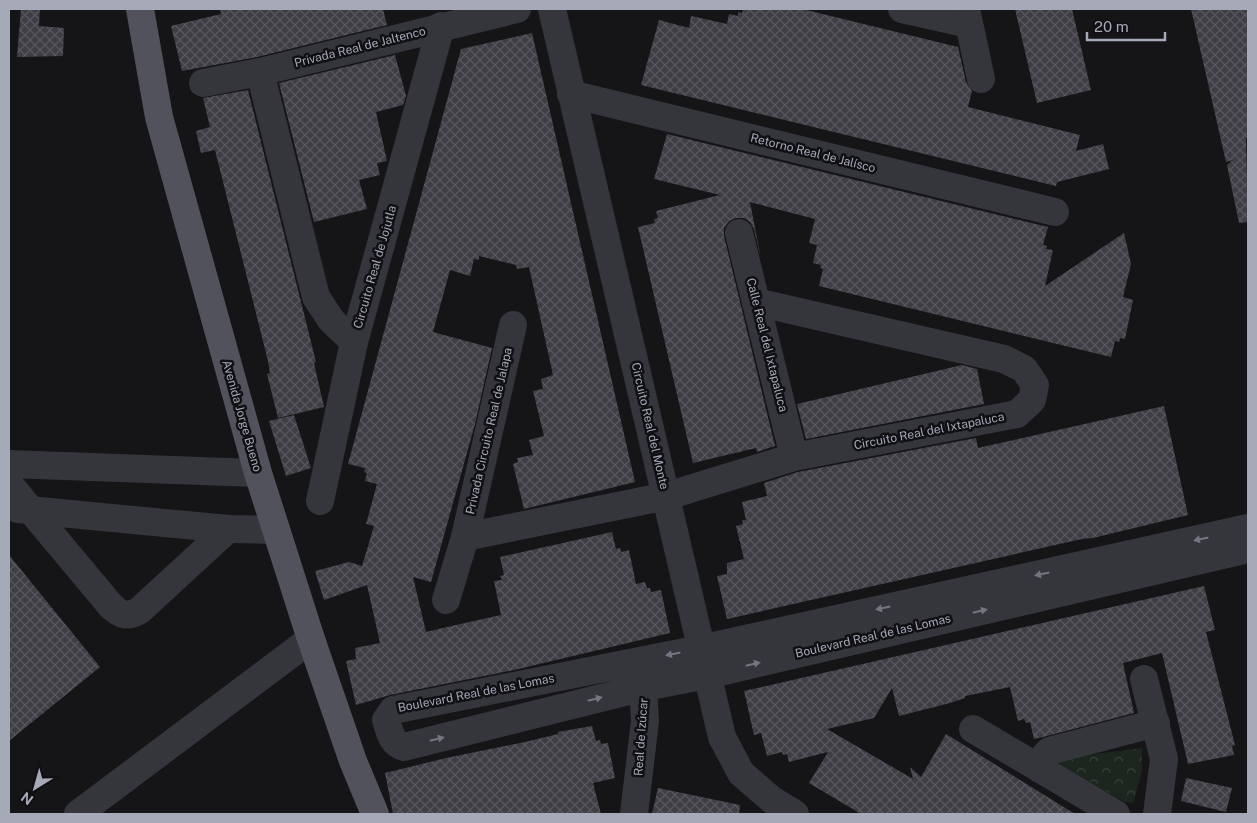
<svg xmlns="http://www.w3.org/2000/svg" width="1257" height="823" font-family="'Public Sans',sans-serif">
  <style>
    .park { fill: url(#park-crowns) }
    .building { fill: url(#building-cross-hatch) }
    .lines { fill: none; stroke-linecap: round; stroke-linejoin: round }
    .minor { stroke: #35353c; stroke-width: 28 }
    .major { stroke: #51525b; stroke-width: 28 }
    .oneway { fill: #737580 }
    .labels { text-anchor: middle; stroke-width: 5; stroke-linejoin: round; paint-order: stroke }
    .street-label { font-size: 12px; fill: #a5a9b8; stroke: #100f12 }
  </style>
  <defs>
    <pattern id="park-crowns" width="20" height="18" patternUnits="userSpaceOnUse" patternTransform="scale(1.25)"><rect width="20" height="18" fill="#1c251e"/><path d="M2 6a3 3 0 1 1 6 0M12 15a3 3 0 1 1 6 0" fill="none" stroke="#3a423d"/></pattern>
    <pattern id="building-cross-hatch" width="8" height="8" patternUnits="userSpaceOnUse" patternTransform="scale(1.25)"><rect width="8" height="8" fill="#3e3e44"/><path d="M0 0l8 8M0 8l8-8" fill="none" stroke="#57575d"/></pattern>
  </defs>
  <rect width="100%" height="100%" fill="#151417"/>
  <path class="park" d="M 1142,748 L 1142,771 L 1133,803 L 1125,802 L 1058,764 L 1062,758 Z"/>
  <g class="building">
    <path d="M 21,9 L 40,9 L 39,26 L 64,28 L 63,56 L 17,57 Z"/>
    <path d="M 220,9 L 383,9 L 387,25 L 257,57 L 182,71 L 171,26 L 221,14 Z"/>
    <path d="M 743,9 L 802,9 L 958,47 L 966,82 L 972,91 L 968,107 L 1080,135 L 1076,151 L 1103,144 L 1109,169 L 1057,182 L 1056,186 L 641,85 L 659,20 L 689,28 L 691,16 L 727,24 L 729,14 L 738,16 L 738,12 L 742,13 Z"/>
    <path d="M 1015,9 L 1072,9 L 1091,90 L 1037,103 Z"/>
    <path d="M 1191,9 L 1248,9 L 1248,138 L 1246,138 L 1248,222 L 1239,223 L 1227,165 L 1233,160 L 1226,162 Z"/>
    <path d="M 532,33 L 635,482 L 524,509 L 513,464 L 518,462 L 517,458 L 533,455 L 529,440 L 544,436 L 533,391 L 543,389 L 541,379 L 553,375 L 529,267 L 517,269 L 516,265 L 479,256 L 479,260 L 474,259 L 470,276 L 450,270 L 433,332 L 492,348 L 475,424 L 431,582 L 413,577 L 426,632 L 456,625 L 501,615 L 494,581 L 502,580 L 500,576 L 504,575 L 500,557 L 612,532 L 616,549 L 620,548 L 621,552 L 629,550 L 636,584 L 645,582 L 647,588 L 650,588 L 651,592 L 661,590 L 670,633 L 514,670 L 390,695 L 356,705 L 346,661 L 356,659 L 355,648 L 380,643 L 367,585 L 324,600 L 315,571 L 349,562 L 362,566 L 374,526 L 366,524 L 377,484 L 365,481 L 367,473 L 364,472 L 365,468 L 348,464 L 461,49 Z"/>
    <path d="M 395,55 L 406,96 L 403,105 L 376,112 L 387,161 L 377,163 L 380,175 L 359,180 L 367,209 L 314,222 L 279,83 Z"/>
    <path d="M 248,90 L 316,362 L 314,363 L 324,407 L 278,418 L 267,374 L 270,373 L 268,361 L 215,150 L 201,153 L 196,131 L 210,127 L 203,98 Z"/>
    <path d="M 667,134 L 1048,227 L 1043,245 L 1047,246 L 1046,249 L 1053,250 L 1045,286 L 1124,233 L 1131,264 L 1123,297 L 1133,300 L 1125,339 L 1120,338 L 1119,342 L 1115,341 L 1111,357 L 819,286 L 823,269 L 820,268 L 821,265 L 813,263 L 817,245 L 809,243 L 815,219 L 750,202 L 761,259 L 754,229 L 750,222 L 744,218 L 736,218 L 729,221 L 724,228 L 724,236 L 775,446 L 757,452 L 756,448 L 693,463 L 638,227 L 655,223 L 654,219 L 658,218 L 656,211 L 720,195 L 654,179 Z"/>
    <path d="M 962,365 L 977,369 L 984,404 L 806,439 L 797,404 Z"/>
    <path d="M 1164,406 L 1188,515 L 1093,538 L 1082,539 L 727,619 L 717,576 L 727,574 L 727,563 L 744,559 L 736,526 L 743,524 L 742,520 L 746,520 L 742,502 L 767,496 L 764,483 L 798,472 L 976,438 L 978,448 Z"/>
    <path d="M 294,415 L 311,468 L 286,476 L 269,421 Z"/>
    <path d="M 9,555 L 100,667 L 9,741 Z"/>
    <path d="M 1204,586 L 1215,630 L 1206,632 L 1235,745 L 1232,746 L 1234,755 L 1188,764 L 1162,653 L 1123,663 L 1134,713 L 1043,737 L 1034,739 L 1030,722 L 1026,723 L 1024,719 L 1018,721 L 1010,687 L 965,696 L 965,698 L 950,703 L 899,716 L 892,688 L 874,718 L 827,729 L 913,779 L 910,767 L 921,777 L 946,734 L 1075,814 L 861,814 L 809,783 L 828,752 L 789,762 L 787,754 L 783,755 L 782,752 L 767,756 L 761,733 L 754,735 L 744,691 Z"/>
    <path d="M 592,726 L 596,741 L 600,740 L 601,744 L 608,743 L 615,778 L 593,783 L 601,814 L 393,814 L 385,773 L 446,758 L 525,742 L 558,734 L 558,732 Z"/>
    <path d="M 1186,778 L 1232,788 L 1226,812 L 1181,801 Z"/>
    <path d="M 658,788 L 740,805 L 739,814 L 652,814 Z"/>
  </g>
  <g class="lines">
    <g class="minor">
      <path d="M 552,9 L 722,737 L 741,773 L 772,800 L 795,814"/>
      <path d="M 902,9 L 969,24"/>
      <path d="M 966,9 L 981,79"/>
      <path d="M 260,72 L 316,297 L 331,320 L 354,342"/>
      <path d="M 203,83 L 260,72 L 517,9"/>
      <path d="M 571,94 L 1055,212"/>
      <path d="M 739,233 L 794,457"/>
      <path d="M 9,464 L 258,473"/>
      <path d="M 9,484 L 111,606 C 121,615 127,618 140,610 L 228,529"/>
      <path d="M 320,501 L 354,342 L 441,26"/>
      <path d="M 18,509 L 228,529 L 276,530"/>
      <path d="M 1248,528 L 700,649 L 393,710 L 386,720 C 390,732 391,743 404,747 L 645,687 L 707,675 L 1248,549"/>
      <path d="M 465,537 L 667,496 L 794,457 L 1017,414 L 1032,400 L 1035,385 L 1024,369 L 1004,359 L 756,302"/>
      <path d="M 446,600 L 465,537 L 513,325"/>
      <path d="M 1144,679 L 1164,759 L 1157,814"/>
      <path d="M 973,729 L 1116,814"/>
      <path d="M 1040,769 L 1042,759 L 1049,751 L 1156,723"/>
      <path d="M 78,814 L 311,639"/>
      <path d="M 634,814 L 645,721 L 642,669"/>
    </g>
    <path class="major" d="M 140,9 L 159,117 L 258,473 L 311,639 L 353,761 L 375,814"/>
  </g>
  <defs><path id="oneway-solid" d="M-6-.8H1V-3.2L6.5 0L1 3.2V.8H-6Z" transform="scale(1.25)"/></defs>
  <g class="oneway">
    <use href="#oneway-solid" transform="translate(1201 539) rotate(168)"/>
    <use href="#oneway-solid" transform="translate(1042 574) rotate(168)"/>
    <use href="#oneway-solid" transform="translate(883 608) rotate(168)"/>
    <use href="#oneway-solid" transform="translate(980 611) rotate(-13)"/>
    <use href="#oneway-solid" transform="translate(673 654) rotate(169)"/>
    <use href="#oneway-solid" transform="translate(753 664) rotate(-13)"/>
    <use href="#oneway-solid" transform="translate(595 699) rotate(-14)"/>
    <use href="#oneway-solid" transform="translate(437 739) rotate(-14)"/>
  </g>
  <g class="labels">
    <g class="street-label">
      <text transform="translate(360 47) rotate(-14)" y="4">Privada Real de Jaltenco</text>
      <text transform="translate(813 153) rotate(14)" y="4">Retorno Real de Jalísco</text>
      <text transform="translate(375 267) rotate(-74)" y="4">Circuito Real de Jojutla</text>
      <text transform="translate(767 345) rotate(76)" y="4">Calle Real del Ixtapaluca</text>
      <text transform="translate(242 416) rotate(74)" y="4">Avenida Jorge Bueno</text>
      <text transform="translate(650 426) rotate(77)" y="4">Circuito Real del Monte</text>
      <text transform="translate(489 431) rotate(-77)" y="4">Privada Circuito Real de Jalapa</text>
      <text transform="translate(929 431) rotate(-11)" y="4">Circuito Real del Ixtapaluca</text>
      <text transform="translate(873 636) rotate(-13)" y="4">Boulevard Real de las Lomas</text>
      <text transform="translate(476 693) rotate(-11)" y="4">Boulevard Real de las Lomas</text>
      <text transform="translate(641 737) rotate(-86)" y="4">Real de Izúcar</text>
    </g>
  </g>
  <rect width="1257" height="823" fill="none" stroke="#a5a9b8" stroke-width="20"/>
  <g transform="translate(35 788) rotate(217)" stroke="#100f12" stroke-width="4" paint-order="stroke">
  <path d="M0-4L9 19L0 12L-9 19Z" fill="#a5a9b8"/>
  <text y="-8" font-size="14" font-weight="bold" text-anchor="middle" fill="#a5a9b8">N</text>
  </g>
  <path d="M1087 32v8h78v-8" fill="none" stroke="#a5a9b8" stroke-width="2.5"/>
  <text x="1094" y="32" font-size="15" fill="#a5a9b8" stroke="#100f12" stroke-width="4" paint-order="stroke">20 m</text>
</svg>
